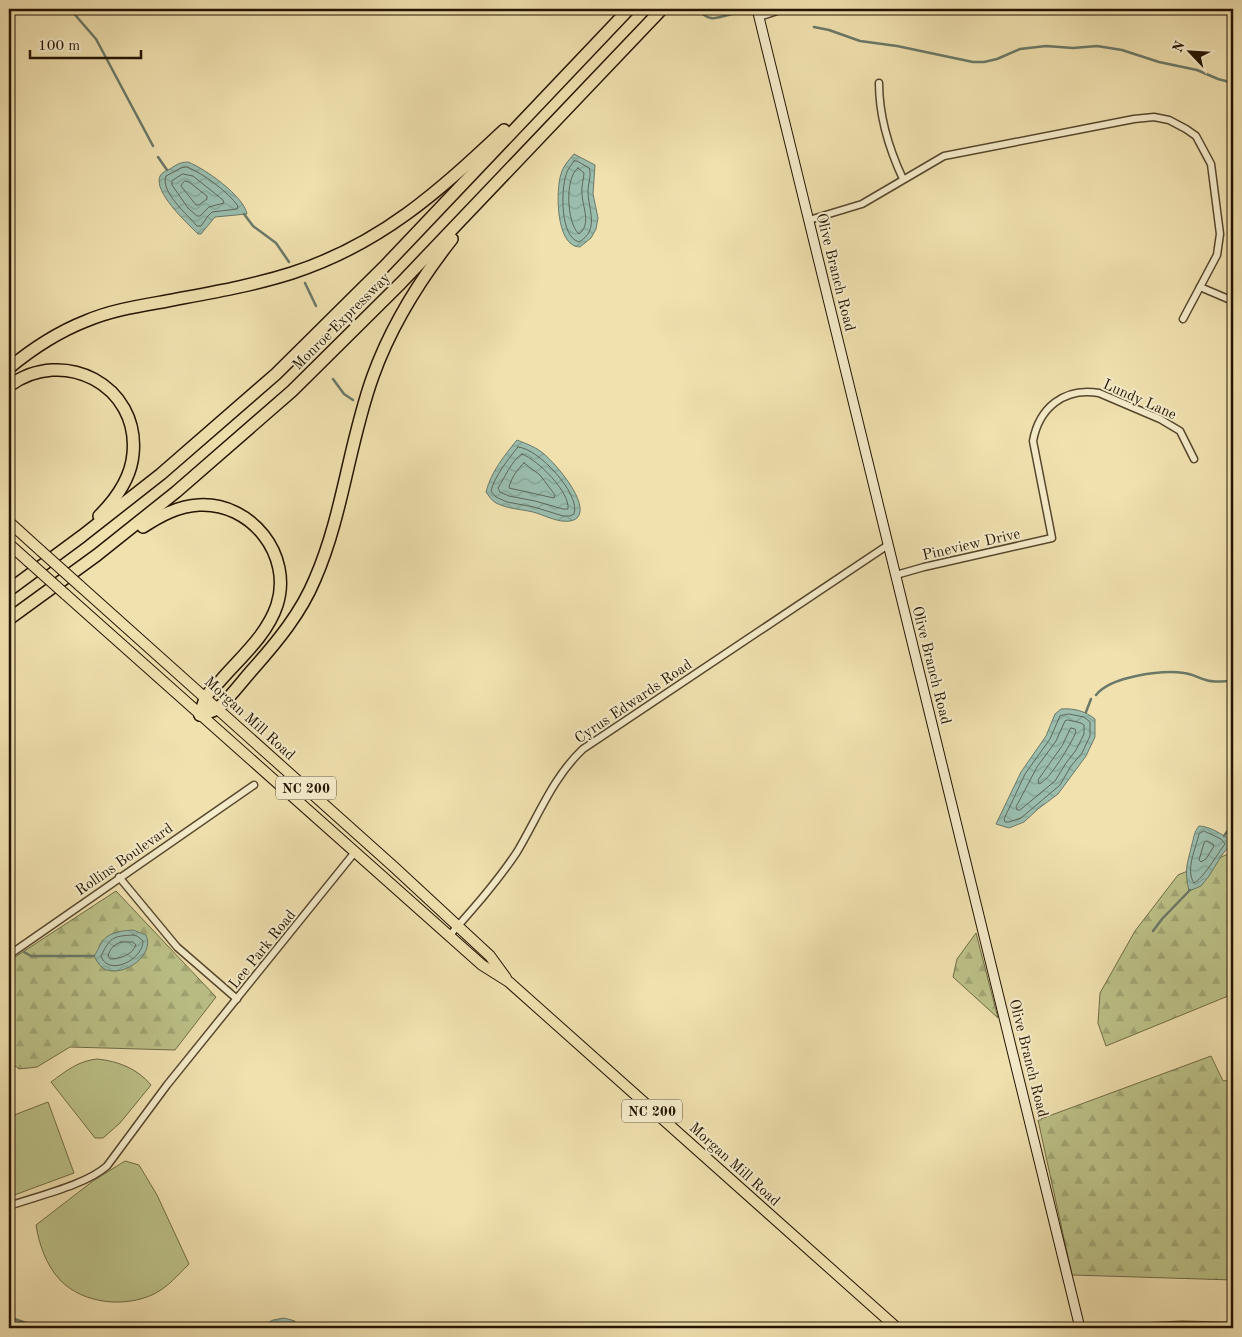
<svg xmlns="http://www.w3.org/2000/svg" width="1242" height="1337" font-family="'Old Standard TT',serif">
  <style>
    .forest { fill: url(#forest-firs); stroke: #706b45 }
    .pitch { fill: #bcc288; stroke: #706b45 }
    .water { fill: url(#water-waves); stroke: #6a7969 }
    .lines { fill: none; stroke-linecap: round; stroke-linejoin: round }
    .shore { stroke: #5e6858; stroke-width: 1 }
    .stream { stroke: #6a7969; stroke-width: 2.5 }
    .street-casing { stroke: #56472d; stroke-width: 9 }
    .secondary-casing { stroke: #231402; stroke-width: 11 }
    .primary-casing { stroke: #231402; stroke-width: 12 }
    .highway-casing { stroke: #231402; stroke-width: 14 }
    .street { stroke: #f5eccb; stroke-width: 6 }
    .secondary { stroke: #f5eccb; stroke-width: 9 }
    .primary { stroke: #f0e1af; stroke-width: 10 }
    .highway { stroke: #f0e1af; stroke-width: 11 }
    .primary-bridge-casing { stroke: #231402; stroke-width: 12; stroke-linecap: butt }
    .primary-bridge { stroke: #f0e1af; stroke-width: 10 }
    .labels { text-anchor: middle; stroke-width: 4; stroke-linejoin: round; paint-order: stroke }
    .shield { fill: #f5eccb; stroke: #62553e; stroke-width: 1 }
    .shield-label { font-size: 14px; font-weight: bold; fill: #231402 }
    .street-label { font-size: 15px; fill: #231402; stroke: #f5eccb }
  </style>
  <defs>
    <pattern id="forest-firs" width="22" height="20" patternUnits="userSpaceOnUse" patternTransform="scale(1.25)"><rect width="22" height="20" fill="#bcc288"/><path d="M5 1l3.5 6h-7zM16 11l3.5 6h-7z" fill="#a1a674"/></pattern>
    <pattern id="water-waves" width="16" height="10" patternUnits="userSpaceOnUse" patternTransform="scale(1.25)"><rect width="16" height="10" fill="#9abdae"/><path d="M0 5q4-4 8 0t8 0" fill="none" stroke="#84a294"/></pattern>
  </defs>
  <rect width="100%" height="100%" fill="#f0e1af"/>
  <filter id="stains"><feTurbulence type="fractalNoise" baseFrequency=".004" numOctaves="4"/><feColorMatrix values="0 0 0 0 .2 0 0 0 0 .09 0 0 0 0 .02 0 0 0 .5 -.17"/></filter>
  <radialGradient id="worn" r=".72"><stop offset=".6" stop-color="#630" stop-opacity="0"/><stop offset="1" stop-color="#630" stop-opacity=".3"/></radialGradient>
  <g class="forest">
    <path d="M 1233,852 L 1233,994 L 1106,1046 L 1098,1023 L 1100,993 L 1135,931 L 1178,875 Z"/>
    <path d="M 116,891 L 216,997 L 175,1050 L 70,1047 L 37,1067 L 19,1069 L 9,1061 L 9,961 Z"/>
    <path d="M 976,933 L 998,1018 L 953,977 L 957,959 Z"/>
    <path d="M 1211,1056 L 1223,1081 L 1233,1080 L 1233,1280 L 1072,1275 L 1038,1120 Z"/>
  </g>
  <g class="pitch">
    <path d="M 97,1059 C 118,1061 138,1069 151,1085 L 120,1123 L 103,1138 L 95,1138 L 51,1082 C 66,1071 78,1061 97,1059 Z"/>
    <path d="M 48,1102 L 74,1173 L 9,1197 L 9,1117 Z"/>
    <path d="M 125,1161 L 139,1165 L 157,1195 L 189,1264 C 178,1275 168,1287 154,1294 C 125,1308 83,1304 60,1280 C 46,1265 39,1244 36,1225 L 93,1181 Z"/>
  </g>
  <g class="water">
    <path d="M 574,154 L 595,165 L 593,194 L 598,218 L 596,229 L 591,238 L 580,247 C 579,247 573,246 573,245 C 556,236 556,189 561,174 C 563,166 569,160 574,154 Z"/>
    <path d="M 188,162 C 204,168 244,196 247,214 L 215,217 L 201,234 L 198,234 C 187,223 153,192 160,176 C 162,172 166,171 170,169 C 176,165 180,162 188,162 Z"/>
    <path d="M 517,440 C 527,444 536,447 544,454 C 555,463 591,504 577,518 C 576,519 572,521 570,521 C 558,523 544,515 533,512 C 520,509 508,509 496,503 C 491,500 489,496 486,492 C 491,472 504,456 517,440 Z"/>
    <path d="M 1061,709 C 1074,708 1085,711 1095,719 L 1095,737 L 1086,756 L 1058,794 L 1038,809 L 1024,822 L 1009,828 L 996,824 L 1021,772 L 1046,736 L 1055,714 Z"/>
    <path d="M 1199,826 C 1209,826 1224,835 1231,841 L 1231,844 L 1222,855 L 1209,876 L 1201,886 L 1189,891 C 1184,868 1187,866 1192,844 C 1194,837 1194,832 1199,826 Z"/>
    <path d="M 133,930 L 146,935 C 155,955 125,976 107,970 C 100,968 97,961 94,956 C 97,952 98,949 100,945 C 107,932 120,931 133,930 Z"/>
    <path d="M 284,1318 L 295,1321 L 293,1328 L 257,1328 L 273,1320 Z"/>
  </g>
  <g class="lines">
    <g class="shore">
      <path d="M 574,161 L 577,161 L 589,168 C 592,175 588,183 588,191 C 588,209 600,230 579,242 C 560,237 561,190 566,175 C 567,170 571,165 574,161 Z"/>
      <path d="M 187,167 C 203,173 228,192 238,206 L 237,209 L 212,212 L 208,216 L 201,226 L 197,226 C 188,215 160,192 166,176 L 181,168 Z"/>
      <path d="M 578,168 L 584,173 C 584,179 581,186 582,193 C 582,206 592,224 579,234 C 567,224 564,178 578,168 Z"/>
      <path d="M 183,174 L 193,176 L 223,200 L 224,203 L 209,207 L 200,216 L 197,216 L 188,208 L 172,185 L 172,181 Z"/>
      <path d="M 185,181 L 189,182 L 207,196 L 207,199 L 199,205 L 196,205 L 181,186 L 182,184 Z"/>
      <path d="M 518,447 C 538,448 581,494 574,514 L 570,516 L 563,516 L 534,507 L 507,502 L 496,497 L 491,491 C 494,477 509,458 518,447 Z"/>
      <path d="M 522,454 C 538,460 570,492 568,509 L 563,509 L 535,501 L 509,496 L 500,492 L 498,488 C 505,477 512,460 522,454 Z"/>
      <path d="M 524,463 L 540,475 L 555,495 L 554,498 L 509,488 C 510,480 518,468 524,463 Z"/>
      <path d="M 1069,714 L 1084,717 L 1090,722 L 1090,736 L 1082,753 L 1071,766 L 1060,785 L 1021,818 L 1009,822 L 1005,822 L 1004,819 L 1025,774 L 1050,739 L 1060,716 Z"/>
      <path d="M 1068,720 L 1081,723 L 1084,725 L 1084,734 L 1076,750 L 1066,763 L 1055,781 L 1020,810 L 1017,810 L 1016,807 L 1037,767 L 1056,741 L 1065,721 Z"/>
      <path d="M 1071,728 L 1075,729 L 1076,732 C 1071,744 1049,781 1039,784 L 1038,780 L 1062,746 Z"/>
      <path d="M 1204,831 L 1221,839 L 1225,844 C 1218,853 1203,879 1194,883 C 1185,870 1196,848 1199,834 Z"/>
      <path d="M 1207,841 L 1213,844 L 1214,846 L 1206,859 L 1201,862 L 1199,860 L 1204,843 Z"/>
      <path d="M 133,935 L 137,936 L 143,941 C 143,960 108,977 101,956 C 110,938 112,936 133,935 Z"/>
      <path d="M 121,942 L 133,942 L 136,945 C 132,955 120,959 110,959 L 108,956 C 110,949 113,945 121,942 Z"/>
    </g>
    <g class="stream">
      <path d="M 70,9 L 96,39 L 153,146"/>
      <path d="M 698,9 C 709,23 716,18 732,14"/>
      <path d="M 814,27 L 829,30 L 860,41 L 897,46 L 973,62 L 984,62 L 997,59 L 1020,49 L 1046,46 L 1073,48 L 1097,46 L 1122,50 L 1159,62 L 1197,70 L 1218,79 L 1233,83"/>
      <path d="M 158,157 L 167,170"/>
      <path d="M 244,214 L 253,226 L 276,243 L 289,262"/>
      <path d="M 305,283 L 316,306"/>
      <path d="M 333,379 L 344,394 L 353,400"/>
      <path d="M 1096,695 C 1111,676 1162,670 1184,673 C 1193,674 1198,678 1206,680 C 1215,683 1224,681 1233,681"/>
      <path d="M 1086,712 L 1091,699"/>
      <path d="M 1224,836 L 1233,823"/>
      <path d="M 1153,931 L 1162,919 L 1190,890"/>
      <path d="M 24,952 L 31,956 L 94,956"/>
      <path d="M 9,1317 L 40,1328"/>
    </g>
    <g class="street-casing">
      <g id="street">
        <path d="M 759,17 L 783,9"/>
        <path d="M 879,83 C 879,117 889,149 903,179"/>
        <path d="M 809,220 L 862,204 L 944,156 L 1134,119 L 1154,117 L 1169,120 L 1186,129 L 1196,136 L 1211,164 L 1220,234 L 1217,255 L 1183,319"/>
        <path d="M 1200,287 L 1233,301"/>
        <path d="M 896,575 L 924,567 L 1052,538 L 1033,441 C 1039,408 1064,387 1099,393 L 1160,419 L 1180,431 L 1194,459"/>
        <path d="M 119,877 L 177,947 L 237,999"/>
        <path d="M 449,936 C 473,909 497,882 517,852 C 538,817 553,777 583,749 L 888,545"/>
        <path d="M 9,955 L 254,785"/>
        <path d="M 9,1206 C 37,1196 86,1185 107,1166 L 167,1085 L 355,852"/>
        <path d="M 1116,1328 L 1182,1325 L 1226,1326 L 1232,1328"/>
      </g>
    </g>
    <g class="secondary-casing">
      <path id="secondary" d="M 757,9 L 1080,1328"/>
    </g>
    <g class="primary-casing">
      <g id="primary">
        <path d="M 9,522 L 41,551"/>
        <path d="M 9,544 L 28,561"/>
        <path d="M 79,585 L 394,867 L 490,956 L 506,978"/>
        <path d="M 65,594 L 482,965 L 509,982 L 897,1328"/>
      </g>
    </g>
    <g class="highway-casing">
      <g id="highway">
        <path d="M 9,368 C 32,349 58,332 86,321 C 112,310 139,306 167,301 C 209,293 251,286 292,273 C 381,244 438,192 504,130"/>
        <path d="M 9,386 C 63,346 140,385 133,454 C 131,478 116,499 99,516"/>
        <path d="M 143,527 C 160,516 178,506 199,505 C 251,502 293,555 277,605 C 267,635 241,657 221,680 C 216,686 209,691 206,697 C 203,702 202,710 200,715"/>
        <path d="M 9,590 L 82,536 L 161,474 L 276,374 L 384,267 L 629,9"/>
        <path d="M 9,619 L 97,555 L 176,492 L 292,391 L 401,283 L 662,9"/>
        <path d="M 200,715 C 206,713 213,712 218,708 C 229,699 243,680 253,669 C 277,642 301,613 315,579 C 343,515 349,442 373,376 C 391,326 419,281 452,239"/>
      </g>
    </g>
    <use href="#street" class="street"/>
    <use href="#secondary" class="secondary"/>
    <use href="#primary" class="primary"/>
    <use href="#highway" class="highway"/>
    <g class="primary-bridge-casing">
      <g id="primary-bridge">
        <path d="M 41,551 L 79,585"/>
        <path d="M 28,561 L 65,594"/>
      </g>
    </g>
    <use href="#primary-bridge" class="primary-bridge"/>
  </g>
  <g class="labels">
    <g class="shield">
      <rect x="276" y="776.5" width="60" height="23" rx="4"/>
      <rect x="622" y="1099.5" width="60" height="23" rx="4"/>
    </g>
    <g class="shield-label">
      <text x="306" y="793">NC 200</text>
      <text x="652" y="1116">NC 200</text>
    </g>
    <g class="street-label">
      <text transform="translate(836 272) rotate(76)" y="5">Olive Branch Road</text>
      <text transform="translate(341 321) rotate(-45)" y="5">Monroe Expressway</text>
      <text transform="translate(1140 399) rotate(24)" y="5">Lundy Lane</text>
      <text transform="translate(971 544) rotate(-13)" y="5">Pineview Drive</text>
      <text transform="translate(932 665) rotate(76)" y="5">Olive Branch Road</text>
      <text transform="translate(633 701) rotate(-34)" y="5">Cyrus Edwards Road</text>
      <text transform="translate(250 718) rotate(42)" y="5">Morgan Mill Road</text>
      <text transform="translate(124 859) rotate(-35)" y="5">Rollins Boulevard</text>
      <text transform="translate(262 949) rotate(-51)" y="5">Lee Park Road</text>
      <text transform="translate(1029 1058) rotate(76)" y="5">Olive Branch Road</text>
      <text transform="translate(735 1164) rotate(42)" y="5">Morgan Mill Road</text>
    </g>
  </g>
  <rect width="1242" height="1337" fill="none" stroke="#f0e1af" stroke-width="30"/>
  <rect x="10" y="10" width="1222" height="1317" fill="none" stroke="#231402" stroke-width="2.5"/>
  <rect x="15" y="15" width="1212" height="1307" fill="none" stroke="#231402"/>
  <g transform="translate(1190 52) rotate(295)" stroke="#f5eccb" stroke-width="4" paint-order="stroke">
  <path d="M0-4L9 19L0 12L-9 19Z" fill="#231402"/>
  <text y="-8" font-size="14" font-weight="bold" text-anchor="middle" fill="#231402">N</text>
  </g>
  <path d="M30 50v8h111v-8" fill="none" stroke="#231402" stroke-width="2.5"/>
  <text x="38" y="50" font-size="15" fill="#231402" stroke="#f5eccb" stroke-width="4" paint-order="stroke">100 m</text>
  <rect width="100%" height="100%" filter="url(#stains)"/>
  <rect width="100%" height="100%" fill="url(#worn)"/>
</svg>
